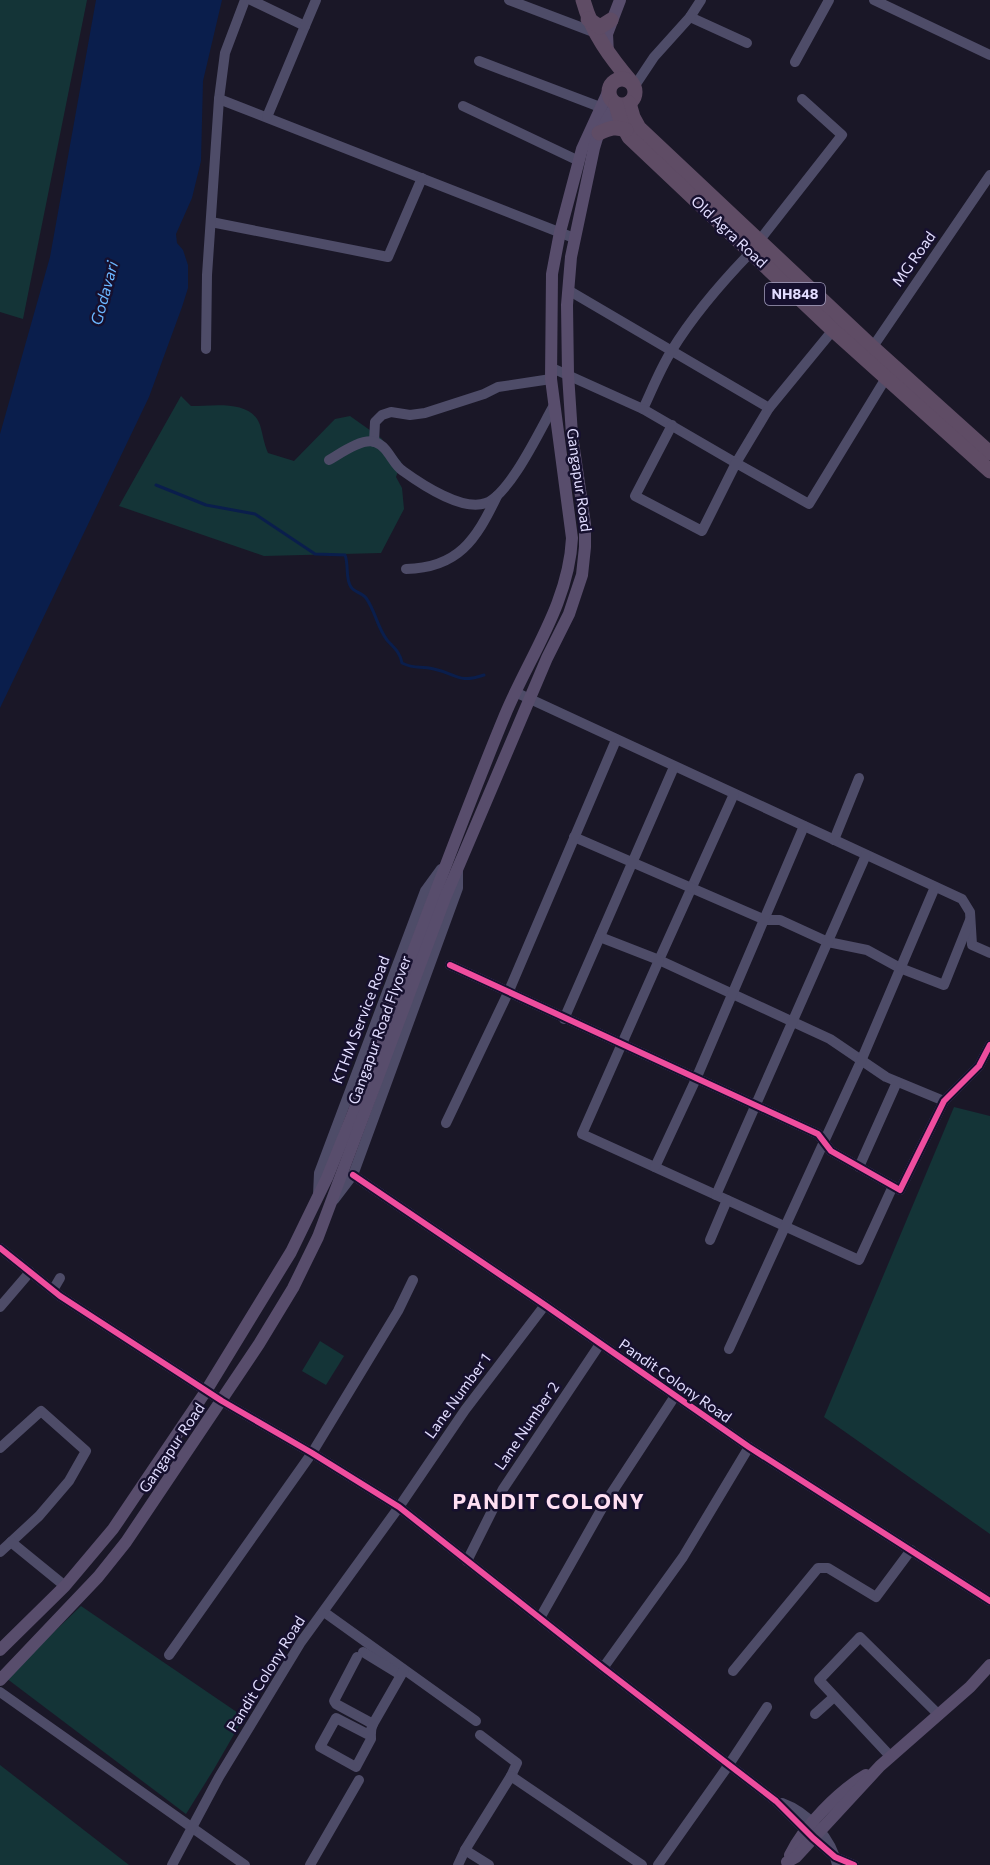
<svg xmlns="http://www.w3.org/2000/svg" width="990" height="1865" font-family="Commissioner,sans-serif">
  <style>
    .green { fill: #143437 }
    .water { fill: #0a1e4c }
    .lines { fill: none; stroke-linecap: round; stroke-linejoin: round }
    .stream { stroke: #0a1e4c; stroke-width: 3 }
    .minor { stroke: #4e4c68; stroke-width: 10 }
    .major { stroke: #584d6c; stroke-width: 12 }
    .highway { stroke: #5f4c65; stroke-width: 15 }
    .cycleway-casing { stroke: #16102e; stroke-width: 10 }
    .cycleway { stroke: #ef4d9e; stroke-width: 6 }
    .labels { text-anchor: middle; stroke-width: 5; stroke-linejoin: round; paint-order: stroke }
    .shield { fill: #16102e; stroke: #a5a0c0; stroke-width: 1.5 }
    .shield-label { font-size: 14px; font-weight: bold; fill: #e2ddff }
    .street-label { font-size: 15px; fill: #e2ddff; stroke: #16102e }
    .water-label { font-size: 16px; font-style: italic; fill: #6bb6ff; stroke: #16102e }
    .district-label { font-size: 21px; font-weight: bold; letter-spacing: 1.5px; fill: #ffdff2; stroke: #16102e }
  </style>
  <rect width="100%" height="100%" fill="#1a1727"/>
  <g class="green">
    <path d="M 0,0 L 87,0 L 23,319 L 0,312 Z"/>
    <path d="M 181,396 L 191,406 C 213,406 251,399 260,425 C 263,435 264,444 268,453 L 294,461 L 335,419 L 350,416 L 381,438 L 401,462 L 396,477 L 402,488 L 404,509 L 381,553 L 264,556 L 119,506 Z"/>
    <path d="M 954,1107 L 990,1116 L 990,1534 L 824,1417 Z"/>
    <path d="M 320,1341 L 344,1356 L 326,1385 L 302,1371 Z"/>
    <path d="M 81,1606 L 244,1717 L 214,1769 L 186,1814 L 6,1678 Z"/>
    <path d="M 0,1765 L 129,1865 L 0,1865 Z"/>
  </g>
  <path class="water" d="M 96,0 L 222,0 L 203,81 L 201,161 L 192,198 L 176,234 L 177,243 L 183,250 L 188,265 L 188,288 L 182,307 L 149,397 L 0,708 L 0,434 L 50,257 Z"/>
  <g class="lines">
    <path class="stream" d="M 156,485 L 206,505 L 255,514 L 315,554 L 345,555 C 349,565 345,579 351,587 C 354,592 362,593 366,598 C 375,610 377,627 387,640 C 394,648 400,652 402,663 C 416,670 420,665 434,669 C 457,674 458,684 484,675"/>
    <g class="minor">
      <path d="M 245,0 L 225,53 L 219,99 L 574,238"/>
      <path d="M 251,0 L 305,26 L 267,117"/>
      <path d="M 509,0 L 596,33"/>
      <path d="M 874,0 L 990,55"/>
      <path d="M 690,17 L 747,43"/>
      <path d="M 305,26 L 316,0"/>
      <path d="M 479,61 L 600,107"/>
      <path d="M 795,62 L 829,0"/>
      <path d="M 634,87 L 654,57 L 690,17 L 701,0"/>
      <path d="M 463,106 L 579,161"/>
      <path d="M 211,222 L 388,257 L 422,178"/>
      <path d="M 759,241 L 842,135 L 802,99"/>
      <path d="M 568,290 L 769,408"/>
      <path d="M 206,349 L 207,275 L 219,99"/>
      <path d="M 870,351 L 990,175"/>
      <path d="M 552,368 L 643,409 C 652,390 660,369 672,350 C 694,314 721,283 751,252"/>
      <path d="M 643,409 L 736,463 L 769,408 L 833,330"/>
      <path d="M 672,425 L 635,496 L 702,531 L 736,463 L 809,504 L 886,378"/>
      <path d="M 374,442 L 375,422 L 382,415 L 391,412 L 410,415 L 425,413 L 484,394 L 498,387 L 551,379"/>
      <path d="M 329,460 C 341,453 362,438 375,442 C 389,447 392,464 403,471 C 421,484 463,512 486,503 C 510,494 540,430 553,407"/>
      <path d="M 406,569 C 458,568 476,540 497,496"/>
      <path d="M 515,692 L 962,899 L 970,912 L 972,945 L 990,953"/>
      <path d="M 734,794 L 659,960 L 830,1039 L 886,1077 L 944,1101"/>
      <path d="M 574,837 L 765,920 L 780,920 L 828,942 L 867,950 L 900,968 L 944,985 L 970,920"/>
      <path d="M 834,840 L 859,778"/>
      <path d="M 600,937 L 659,960 L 582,1134 L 859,1260 L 893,1186"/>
      <path d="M 450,965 L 818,1134 L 831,1151 L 900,1190 L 944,1101 L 979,1066 L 990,1045"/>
      <path d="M 564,1019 L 674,767"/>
      <path d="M 446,1123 L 508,993 L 616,740"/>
      <path d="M 655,1167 L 696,1079 L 804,826"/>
      <path d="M 859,1167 L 897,1082"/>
      <path d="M 353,1175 L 545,1305 L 749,1447 L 990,1601"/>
      <path d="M 318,1195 L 319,1173 L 425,891 L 441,869"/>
      <path d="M 716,1195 L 866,855"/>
      <path d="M 334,1200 L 353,1175 L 458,888 L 458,869"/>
      <path d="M 710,1240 L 727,1200"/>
      <path d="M 0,1248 L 60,1296 L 222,1401 L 312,1453 L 399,1507 L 603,1668 L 776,1801 L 813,1838 L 835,1857 L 854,1865"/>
      <path d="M 53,1290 L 60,1278"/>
      <path d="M 0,1307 L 30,1272"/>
      <path d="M 729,1349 L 861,1061 L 935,887"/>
      <path d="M 0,1448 L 41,1411 L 86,1451 L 69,1481 L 39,1516 L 11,1542"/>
      <path d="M 0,1552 L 11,1542 L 65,1586"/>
      <path d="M 467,1561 L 503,1489 L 600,1344"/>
      <path d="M 324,1612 L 476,1721"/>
      <path d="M 540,1618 L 605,1503 L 675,1396"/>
      <path d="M 363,1652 L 399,1674"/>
      <path d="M 169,1655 L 312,1453 L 398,1311 L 413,1280"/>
      <path d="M 357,1657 L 334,1701 L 336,1704 L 373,1724"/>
      <path d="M 603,1668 L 683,1557 L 749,1447"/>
      <path d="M 733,1671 L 818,1568 L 828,1568 L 876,1597 L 911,1550"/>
      <path d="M 0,1692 L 245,1865"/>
      <path d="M 815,1714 L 834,1697"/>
      <path d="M 480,1735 L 517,1763 L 511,1776"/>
      <path d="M 371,1736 L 336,1718 L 320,1747 L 356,1767 L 371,1739 C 371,1732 370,1730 373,1724 L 404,1670"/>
      <path d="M 891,1757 L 819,1680 L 860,1637 L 939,1715"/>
      <path d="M 782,1803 C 807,1812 832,1838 837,1865"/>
      <path d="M 172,1865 L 219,1777 L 301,1642 L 399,1507 L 465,1410 L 545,1305"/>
      <path d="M 310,1865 L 359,1780"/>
      <path d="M 458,1865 L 465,1850"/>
      <path d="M 489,1865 L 465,1850 L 511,1776 L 642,1865"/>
      <path d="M 658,1865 L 728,1766 L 767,1707"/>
    </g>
    <g class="major">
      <path d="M 608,54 L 607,34 L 620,0"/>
      <path d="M 0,1650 L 65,1586 L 113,1529 L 206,1391 L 291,1252 L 327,1178 L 352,1116 C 402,983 450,848 505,715 C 529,657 569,603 572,538 L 551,379 L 552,274 L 560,232 L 582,149 L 609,90"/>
      <path d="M 0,1680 L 98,1577 L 126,1542 L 259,1344 L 293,1288 L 318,1237 L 445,898 L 547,658 L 569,614 L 582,575 L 585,547 L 585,524 L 572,435 L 568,374 L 567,305 L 571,257 L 594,148 L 597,138 L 616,104"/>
      <path d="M 790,1855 C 804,1826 839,1791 866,1775"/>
      <path d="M 787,1862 L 796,1857 L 880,1766 L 970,1687 L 990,1665"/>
    </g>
    <g class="highway">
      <path d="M 583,0 C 592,33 610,57 632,83"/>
      <path d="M 588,19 L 600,27 L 611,20"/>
      <circle cx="622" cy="92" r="13"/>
      <path d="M 629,103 L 633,117 L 639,128 L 871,346 L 990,453"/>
      <path d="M 616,104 L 621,122 L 629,137 L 833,330 L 990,471"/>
      <path d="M 599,133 C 610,128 615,126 626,130"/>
    </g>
    <g class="cycleway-casing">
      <g id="cycleway">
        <path d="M 450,965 L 818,1134 L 831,1151 L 900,1190 L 944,1101 L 979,1066 L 990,1045"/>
        <path d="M 353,1175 L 545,1305 L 749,1447 L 990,1601"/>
        <path d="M 0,1248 L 60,1296 L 222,1401 L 312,1453 L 399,1507 L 603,1668 L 776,1801 L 813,1838 L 835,1857 L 854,1865"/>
      </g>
    </g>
    <use href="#cycleway" class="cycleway"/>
  </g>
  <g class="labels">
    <rect class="shield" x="765" y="283" width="60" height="22" rx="4.5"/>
    <g class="shield-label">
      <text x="795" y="299">NH848</text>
    </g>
    <g class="street-label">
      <text transform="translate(729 232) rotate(43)" y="5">Old Agra Road</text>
      <text transform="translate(914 259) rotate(-55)" y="5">MG Road</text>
      <text transform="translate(579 480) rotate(82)" y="5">Gangapur Road</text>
      <text transform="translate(361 1020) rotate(-69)" y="5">KTHM Service Road</text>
      <text transform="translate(380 1030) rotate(-70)" y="5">Gangapur Road Flyover</text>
      <text transform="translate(675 1381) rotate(35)" y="5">Pandit Colony Road</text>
      <text transform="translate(458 1396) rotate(-54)" y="5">Lane Number 1</text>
      <text transform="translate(527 1426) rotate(-56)" y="5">Lane Number 2</text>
      <text transform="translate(172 1448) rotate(-56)" y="5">Gangapur Road</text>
      <text transform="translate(266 1674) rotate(-58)" y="5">Pandit Colony Road</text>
    </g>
    <g class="water-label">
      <text transform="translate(104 293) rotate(-75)" y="6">Godavari</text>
    </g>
    <g class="district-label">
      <text x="549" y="1509">PANDIT COLONY</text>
    </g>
  </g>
</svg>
